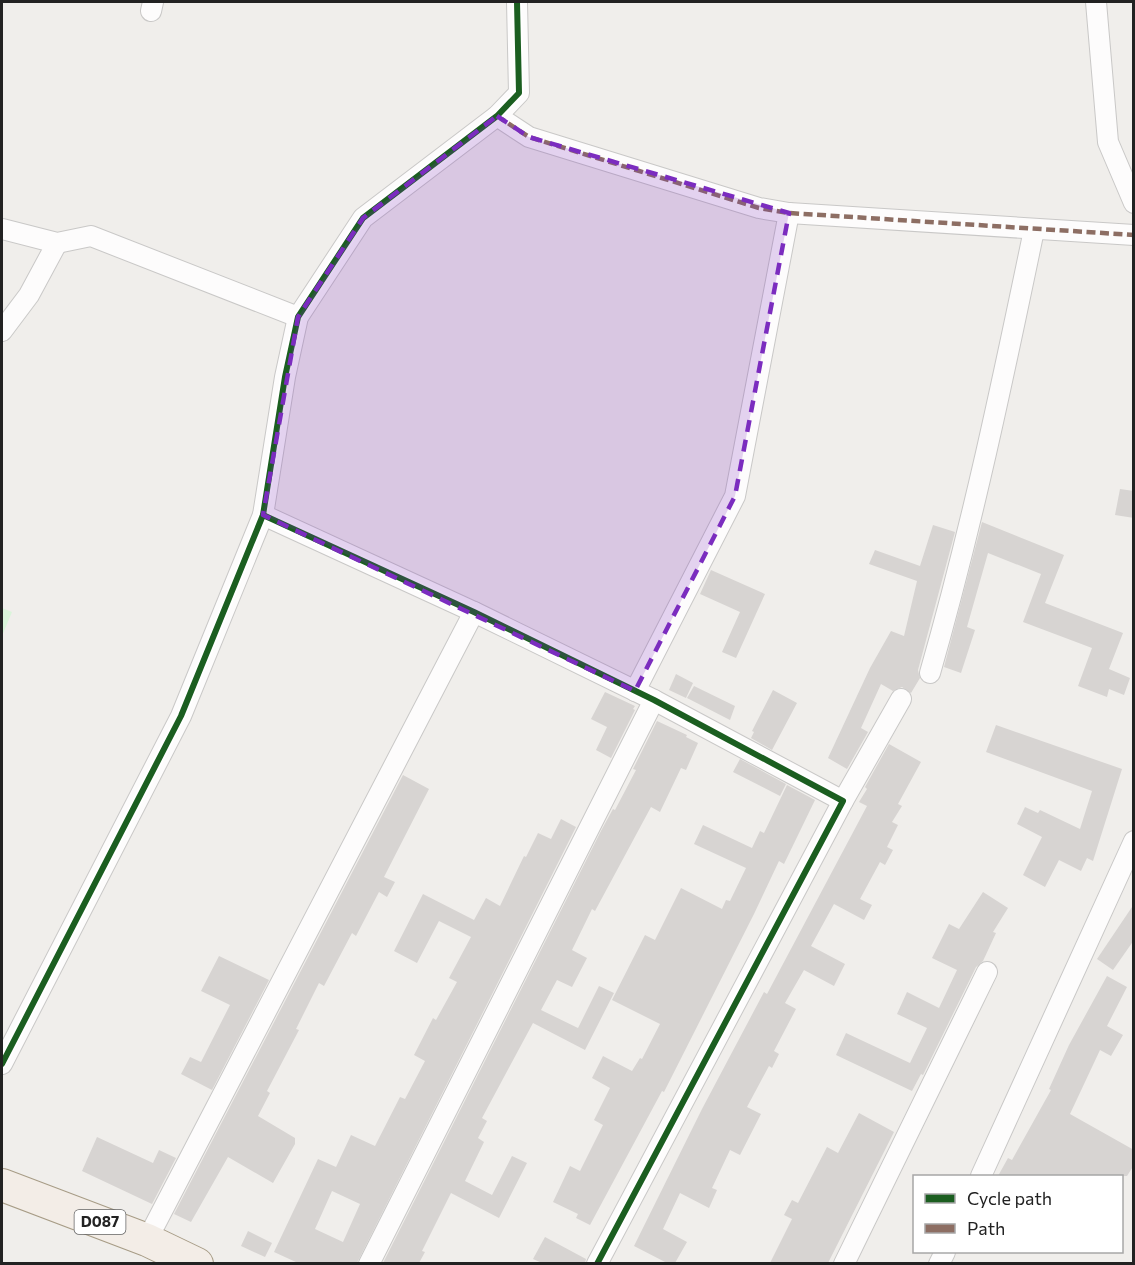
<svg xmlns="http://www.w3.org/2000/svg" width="1135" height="1265" font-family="Commissioner,sans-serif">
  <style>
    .park { fill: #daf5da }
    .building { fill: #d7d4d2; fill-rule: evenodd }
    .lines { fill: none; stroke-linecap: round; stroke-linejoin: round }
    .street-casing { stroke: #c9c8c7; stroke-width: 22 }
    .primary-casing { stroke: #a79c86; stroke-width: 34 }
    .street { stroke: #fdfcfc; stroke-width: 20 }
    .primary { stroke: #f3ede7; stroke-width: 32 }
    .quiet { stroke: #8d6e63; stroke-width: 4.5; stroke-dasharray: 9 4.5; stroke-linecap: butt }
    .cycleway-casing { stroke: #fff; stroke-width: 10 }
    .cycleway { stroke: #1b5e20; stroke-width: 6 }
    .marked { fill: #7b2cbf; fill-opacity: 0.2; stroke: #7b2cbf; stroke-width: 4.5; stroke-dasharray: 12 8; stroke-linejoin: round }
    .labels { text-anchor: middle; stroke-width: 5; stroke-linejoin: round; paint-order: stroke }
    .shield { fill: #fff; stroke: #646464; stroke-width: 1.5 }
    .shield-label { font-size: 15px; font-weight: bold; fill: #222 }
  </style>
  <rect width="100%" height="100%" fill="#f0eeeb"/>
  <path class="park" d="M 2,608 L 12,612 L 2,636 Z"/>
  <g class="building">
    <path d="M 1120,489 L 1134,491 L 1134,518 L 1115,515 Z"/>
    <path d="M 982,522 L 1064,555 L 1045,603 L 1123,633 L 1109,669 L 1130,678 L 1124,695 L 1109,689 L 1107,697 L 1078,686 L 1092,648 L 1023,622 L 1041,574 L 988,553 L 967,627 L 975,630 L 961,673 L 944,667 Z"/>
    <path d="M 933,525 L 955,532 L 918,670 L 920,678 L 911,693 L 902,687 L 893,691 L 881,684 L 861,728 L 868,732 L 847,769 L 828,758 L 870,668 L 891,631 L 904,636 L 917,581 L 869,564 L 875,550 L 920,566 Z"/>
    <path d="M 711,570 L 765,594 L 736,658 L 722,652 L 740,612 L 700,594 Z"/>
    <path d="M 676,674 L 693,683 L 686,698 L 669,690 Z"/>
    <path d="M 694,686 L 735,706 L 730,720 L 687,698 Z"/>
    <path d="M 773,690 L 797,703 L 772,750 L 751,738 L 754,732 L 752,731 Z"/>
    <path d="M 605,692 L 635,706 L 633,709 L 635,710 L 611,758 L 596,750 L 607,727 L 591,719 Z"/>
    <path d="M 657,721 L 687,735 L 686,737 L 698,743 L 686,770 L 681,768 L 660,812 L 651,807 L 595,911 L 592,909 L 572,950 L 587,958 L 572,987 L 557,980 L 541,1010 L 578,1028 L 599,986 L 614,993 L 585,1050 L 533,1023 L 482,1118 L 487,1121 L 478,1138 L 484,1142 L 465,1181 L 492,1195 L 512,1156 L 527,1163 L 499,1218 L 451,1193 L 422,1251 L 425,1252 L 419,1263 L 383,1263 L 602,829 L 613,809 L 615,810 L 636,770 L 633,769 Z"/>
    <path d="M 996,725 L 1122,769 L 1093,861 L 1087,858 L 1081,871 L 1059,860 L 1045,887 L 1023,875 L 1042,837 L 1017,824 L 1025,807 L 1038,813 L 1040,810 L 1080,829 L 1092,791 L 986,752 Z"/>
    <path d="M 889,744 L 921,762 L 898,804 L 902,806 L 892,822 L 898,825 L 887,847 L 893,850 L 885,865 L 880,862 L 860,899 L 872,905 L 864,920 L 834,904 L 811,946 L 845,964 L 834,986 L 804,970 L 785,1003 L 796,1009 L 774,1051 L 779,1054 L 772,1068 L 769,1066 L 747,1107 L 761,1114 L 740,1155 L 730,1150 L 712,1188 L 717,1190 L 709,1208 L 680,1193 L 663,1229 L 687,1242 L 675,1263 L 667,1263 L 634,1246 L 702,1109 L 764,992 L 767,994 L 867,806 L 859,802 L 867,789 L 865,787 Z"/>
    <path d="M 740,759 L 786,784 L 780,796 L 733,772 Z"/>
    <path d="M 403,775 L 429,789 L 384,877 L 395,882 L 387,897 L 379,892 L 356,936 L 352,933 L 324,986 L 319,983 L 296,1029 L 299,1030 L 267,1091 L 270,1093 L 258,1116 L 295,1138 L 295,1144 L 273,1183 L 228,1157 L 191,1222 L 174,1214 Z"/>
    <path d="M 787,785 L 815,800 L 784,864 L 779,861 L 754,914 L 664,1092 L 662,1091 L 590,1225 L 576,1218 L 578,1214 L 553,1202 L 570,1166 L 580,1171 L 603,1125 L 594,1120 L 610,1088 L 592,1078 L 603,1056 L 632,1071 L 640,1058 L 642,1059 L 660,1024 L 612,1000 L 645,935 L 655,940 L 681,888 L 722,909 L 726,900 L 730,901 L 746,868 L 694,844 L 703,825 L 752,848 L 760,831 L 764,833 Z"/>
    <path d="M 561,819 L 576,827 L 357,1263 L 298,1263 L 274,1252 L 318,1159 L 336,1167 L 351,1135 L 375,1146 L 400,1097 L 405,1099 L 425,1061 L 414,1055 L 433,1018 L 436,1020 L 457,982 L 449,978 L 471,937 L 439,921 L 417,963 L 394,951 L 423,894 L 474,920 L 486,898 L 500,906 L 524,856 L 526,857 L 538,833 L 551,839 ZM 332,1191 L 360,1204 L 343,1242 L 315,1229 Z"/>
    <path d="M 983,892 L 1008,908 L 993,932 L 996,933 L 983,961 L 976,967 L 923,1075 L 921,1074 L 912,1091 L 836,1055 L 846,1033 L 910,1063 L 927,1028 L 897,1014 L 907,992 L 939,1008 L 957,970 L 932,958 L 949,924 L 959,929 Z"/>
    <path d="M 1134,904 L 1134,940 L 1113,970 L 1097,959 Z"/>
    <path d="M 219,956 L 269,980 L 212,1090 L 181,1074 L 190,1057 L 201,1062 L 230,1005 L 201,991 Z"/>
    <path d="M 1107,976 L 1127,987 L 1107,1026 L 1123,1035 L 1111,1056 L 1100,1050 L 1070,1114 L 1134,1150 L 1134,1165 L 1127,1176 L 998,1176 L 1008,1158 L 1012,1160 L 1051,1090 L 1049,1089 L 1069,1045 Z"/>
    <path d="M 859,1113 L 894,1132 L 828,1263 L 770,1263 L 792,1219 L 784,1215 L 792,1200 L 798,1203 L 827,1147 L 838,1153 Z"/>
    <path d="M 97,1137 L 153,1163 L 159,1150 L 176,1158 L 152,1204 L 82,1171 Z"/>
    <path d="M 248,1231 L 272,1243 L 265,1257 L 241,1246 Z"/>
    <path d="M 545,1237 L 586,1259 L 585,1263 L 542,1263 L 533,1259 Z"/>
  </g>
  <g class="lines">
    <g class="street-casing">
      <g id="street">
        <path d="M 1096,2 L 1108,142 L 1134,203"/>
        <path d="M 151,11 L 153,2"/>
        <path d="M 497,116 L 529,137 L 759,208 L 789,213 L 1134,235"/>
        <path d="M 2,229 L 57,243 L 91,236 L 298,317"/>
        <path d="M 2,331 L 29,295 L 57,243"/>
        <path d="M 263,515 L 474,612 L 654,700 L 843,801 L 597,1264"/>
        <path d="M 930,673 C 972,527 1003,379 1034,230"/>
        <path d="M 635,691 L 735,496 L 789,213"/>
        <path d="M 843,801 L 901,699"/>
        <path d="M 2,1064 L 181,716 L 263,515 L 285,377 L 298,317 L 363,218 L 497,116 L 519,93 L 517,2"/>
        <path d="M 981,1176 L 1134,841"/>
        <path d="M 147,1240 L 474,612"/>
        <path d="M 369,1264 L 654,700"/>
        <path d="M 844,1264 L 987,972"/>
        <path d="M 939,1264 L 945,1252"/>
      </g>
    </g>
    <g class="primary-casing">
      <path id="primary" d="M 2,1185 L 147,1240 L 197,1264"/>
    </g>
    <use href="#street" class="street"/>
    <use href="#primary" class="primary"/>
    <path class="quiet" d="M 497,116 L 529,137 L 759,208 L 789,213 L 1134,235"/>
    <g class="cycleway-casing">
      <g id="cycleway">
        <path d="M 263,515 L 474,612 L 654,700 L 843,801 L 597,1264"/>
        <path d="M 2,1064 L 181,716 L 263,515 L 285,377 L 298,317 L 363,218 L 497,116 L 519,93 L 517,2"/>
      </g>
    </g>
    <use href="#cycleway" class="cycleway"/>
  </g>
  <path class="marked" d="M 497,116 L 529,137 L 789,213 L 735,496 L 635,691 L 263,515 L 298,317 L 363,218 Z"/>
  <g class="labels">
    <rect class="shield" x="74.5" y="1210" width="51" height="24" rx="4.5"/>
    <g class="shield-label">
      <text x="100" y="1227">D087</text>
    </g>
  </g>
  <rect width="1135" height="1265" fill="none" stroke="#222222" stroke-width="6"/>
  <rect x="913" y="1175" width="210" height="78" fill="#ffffff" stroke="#a7a7a7" stroke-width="1.5"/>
  <rect x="925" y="1194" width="30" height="9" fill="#1b5e20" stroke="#a7a7a7" stroke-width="1.5"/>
  <text x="967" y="1205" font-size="18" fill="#222222">Cycle path</text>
  <rect x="925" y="1224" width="30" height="9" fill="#8d6e63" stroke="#a7a7a7" stroke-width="1.5"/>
  <text x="967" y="1235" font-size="18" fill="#222222">Path</text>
</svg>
